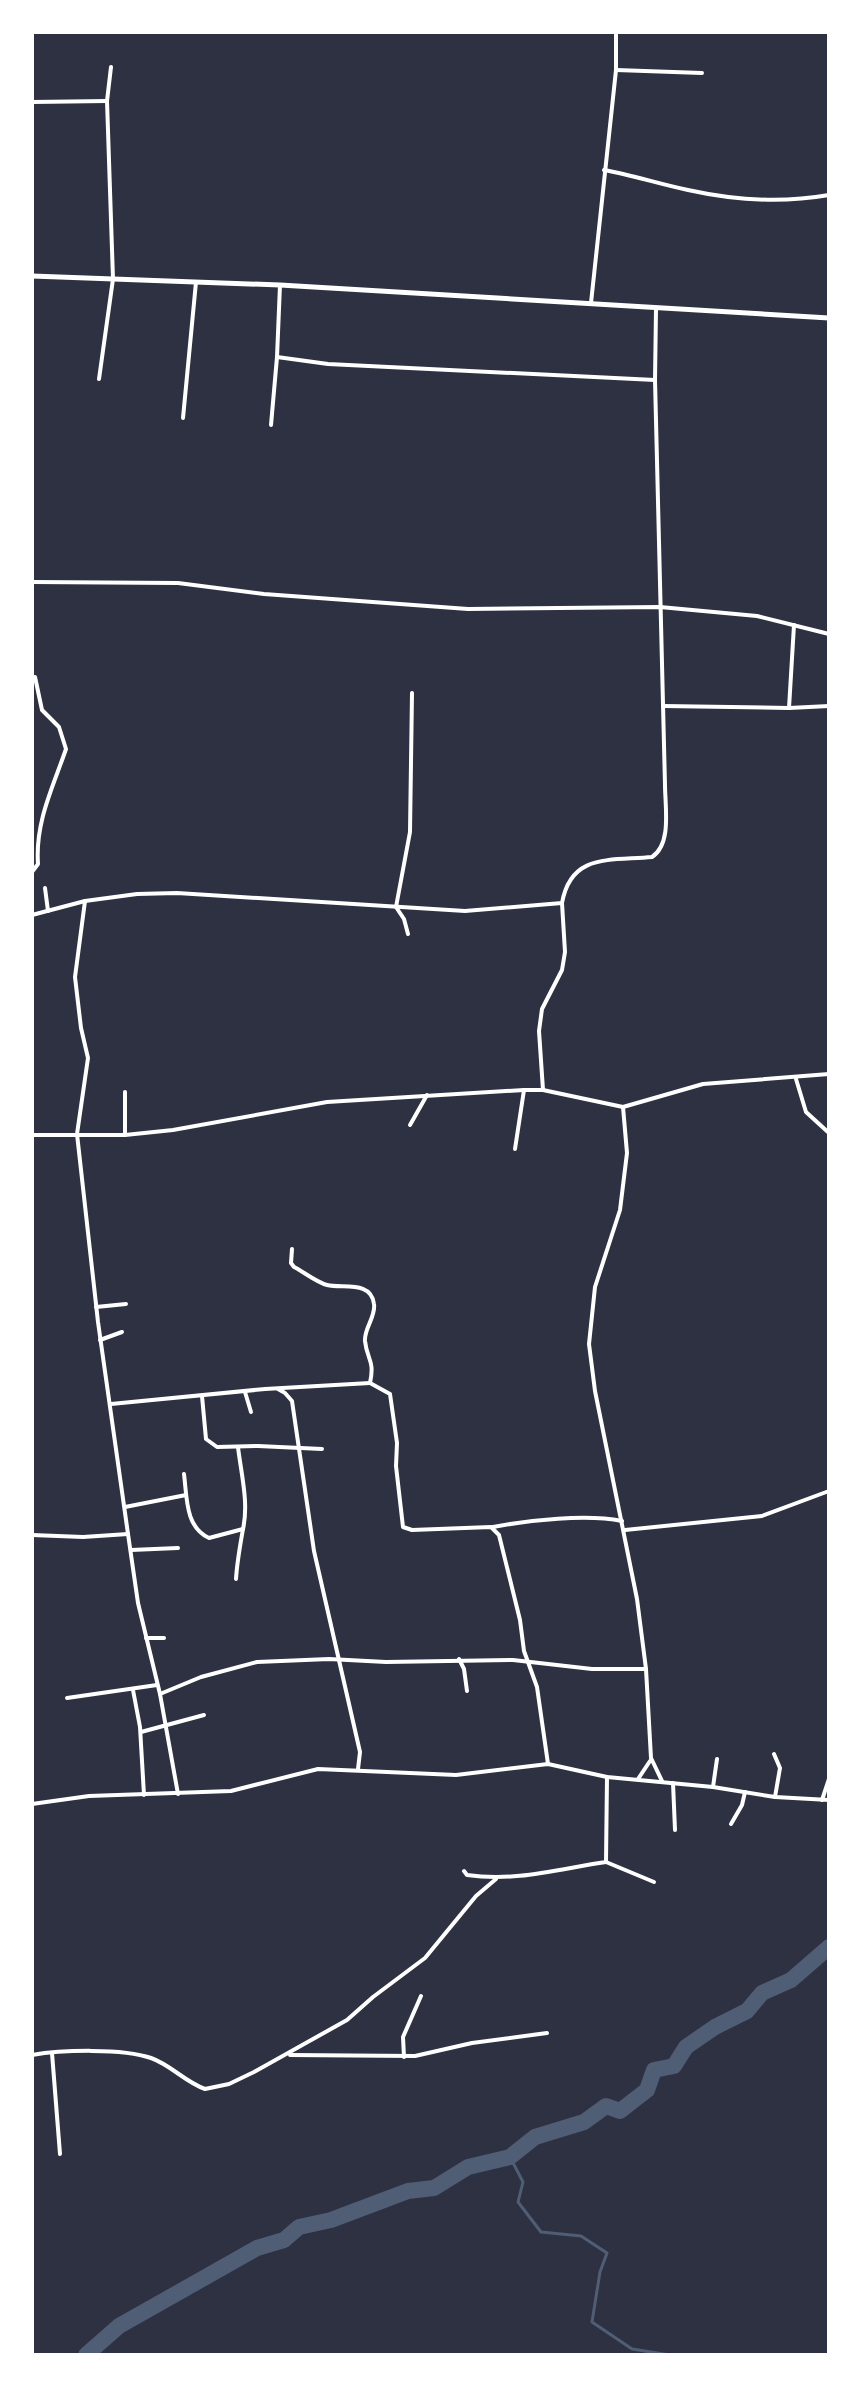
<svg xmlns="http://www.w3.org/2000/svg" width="861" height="2387" font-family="'Sofia Sans Condensed',sans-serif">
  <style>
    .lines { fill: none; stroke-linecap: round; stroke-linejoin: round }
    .stream { stroke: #4f5d75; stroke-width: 3 }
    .river { stroke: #4f5d75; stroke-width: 16 }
    .minor { stroke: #fff; stroke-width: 4 }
    .tertiary { stroke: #fff; stroke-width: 5 }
  </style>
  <rect width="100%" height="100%" fill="#2d3142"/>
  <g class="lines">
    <path class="stream" d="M 510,2157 L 523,2182 L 518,2202 L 541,2232 L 581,2236 L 607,2253 L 600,2272 L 592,2322 L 632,2349 L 670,2355"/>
    <path class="river" d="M 86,2355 L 119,2326 L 257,2248 L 284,2240 L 299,2227 L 331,2220 L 408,2191 L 434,2188 L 468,2167 L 510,2157 L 535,2137 L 584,2122 L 606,2106 L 620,2111 L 647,2090 L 654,2070 L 674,2066 L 686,2047 L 715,2027 L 747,2011 L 762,1993 L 791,1980 L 829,1947"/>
    <g class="minor">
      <path d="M 616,70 L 702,73"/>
      <path d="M 32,102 L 107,101"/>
      <path d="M 604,170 C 632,175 659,184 688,190 C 733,200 783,203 829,195"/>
      <path d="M 280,285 L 277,357 L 328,364 L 655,380"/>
      <path d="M 591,303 L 616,70 L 616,32"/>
      <path d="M 99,379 L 113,279 L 107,101 L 111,67"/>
      <path d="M 183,418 L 196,282"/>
      <path d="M 271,425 L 277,357"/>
      <path d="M 32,582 L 178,583 L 264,594 L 468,609 L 660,607 L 757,616 L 829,634"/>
      <path d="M 663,706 L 789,708 L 794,625"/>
      <path d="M 789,708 L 829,706"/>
      <path d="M 32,872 L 38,864 C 35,822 53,787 66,749 L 59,727 L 42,710 L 35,677"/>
      <path d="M 45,888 L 48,911"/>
      <path d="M 85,901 L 75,977 L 81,1028 L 88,1058 L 77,1134 L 98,1322 L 128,1534 L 138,1603 L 160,1694 L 178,1794"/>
      <path d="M 32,915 L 85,901 L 137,894 L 177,893 L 465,911 L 562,903 C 571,853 610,861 652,857 C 672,844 665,807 665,785 L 655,380 L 656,309"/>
      <path d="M 408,934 L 404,919 L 396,907 L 410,832 L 412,693"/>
      <path d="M 796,1079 L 806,1112 L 829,1133"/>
      <path d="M 543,1090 L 539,1031 L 542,1009 L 562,970 L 565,952 L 562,903"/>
      <path d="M 125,1092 L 125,1134"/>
      <path d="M 623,1107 L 703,1084 L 829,1074"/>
      <path d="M 410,1125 L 427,1095"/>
      <path d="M 32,1135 L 125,1135 L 173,1130 L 327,1102 L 524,1090 L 543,1090 L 623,1107 L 627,1153 L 620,1210 L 595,1287 L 589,1344 L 595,1391 L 637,1599 L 646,1669 L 651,1758 L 662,1781"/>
      <path d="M 515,1149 L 524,1090"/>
      <path d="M 292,1249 L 291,1263 L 294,1267 C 304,1272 316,1282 327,1285 C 343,1289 371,1280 374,1304 C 376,1317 364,1328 365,1341 C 367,1360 375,1360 370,1383 L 390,1394 L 397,1443 L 396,1466 L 403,1527 L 412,1530 L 491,1527 L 499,1535 L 520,1620 L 524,1651 L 537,1687 L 548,1764"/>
      <path d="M 96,1307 L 126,1304"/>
      <path d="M 100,1340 L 122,1332"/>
      <path d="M 278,1389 L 285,1393 L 292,1401 L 314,1551 L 360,1752 L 358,1769"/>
      <path d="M 245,1392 L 251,1412"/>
      <path d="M 202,1396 L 206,1439 L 217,1447 L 258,1446 L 322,1449"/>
      <path d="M 111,1404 L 265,1389 L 370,1383"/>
      <path d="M 184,1474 C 187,1497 185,1527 209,1538 L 243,1529"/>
      <path d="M 125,1507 L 186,1495"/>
      <path d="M 493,1527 C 530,1520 586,1514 622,1521"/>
      <path d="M 625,1530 L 762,1516 L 829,1491"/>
      <path d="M 32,1535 L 83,1537 L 128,1534"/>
      <path d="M 131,1550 L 178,1548"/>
      <path d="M 236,1579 C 237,1562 240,1546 243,1529 C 249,1503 241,1473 238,1447"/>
      <path d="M 146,1638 L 164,1638"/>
      <path d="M 459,1659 L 464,1669 L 467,1691"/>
      <path d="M 133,1690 L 140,1727 L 144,1795"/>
      <path d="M 160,1694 L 201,1677 L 257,1662 L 329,1659 L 386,1662 L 513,1660 L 592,1669 L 646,1669"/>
      <path d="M 67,1698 L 157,1685"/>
      <path d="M 141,1732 L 204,1715"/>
      <path d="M 774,1754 L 780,1768 L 775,1797"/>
      <path d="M 638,1779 L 650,1761"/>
      <path d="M 673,1783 L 675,1830"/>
      <path d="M 713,1787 L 717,1759"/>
      <path d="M 822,1800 L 829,1779"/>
      <path d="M 32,1804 L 89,1796 L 231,1791 L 318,1769 L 456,1775 L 548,1764 L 607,1777 L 713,1787 L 775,1797 L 829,1800"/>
      <path d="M 731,1824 L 742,1805 L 745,1792"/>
      <path d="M 606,1862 L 654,1882"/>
      <path d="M 464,1871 L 467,1875 C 516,1882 558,1869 606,1862 L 607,1777"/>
      <path d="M 52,2053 L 60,2154"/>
      <path d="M 32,2055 C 61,2050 123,2048 151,2058 C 171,2065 185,2082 205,2089 L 229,2084 L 254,2072 L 347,2020 L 373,1997 L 425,1958 L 476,1896 L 496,1879"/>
      <path d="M 290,2055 L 415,2056 L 472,2043 L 547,2033"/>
      <path d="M 404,2057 L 403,2037 L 421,1996"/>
    </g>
    <path class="tertiary" d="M 32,276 L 280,285 L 829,318"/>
  </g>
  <rect width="861" height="2387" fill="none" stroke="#ffffff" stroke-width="68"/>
</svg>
